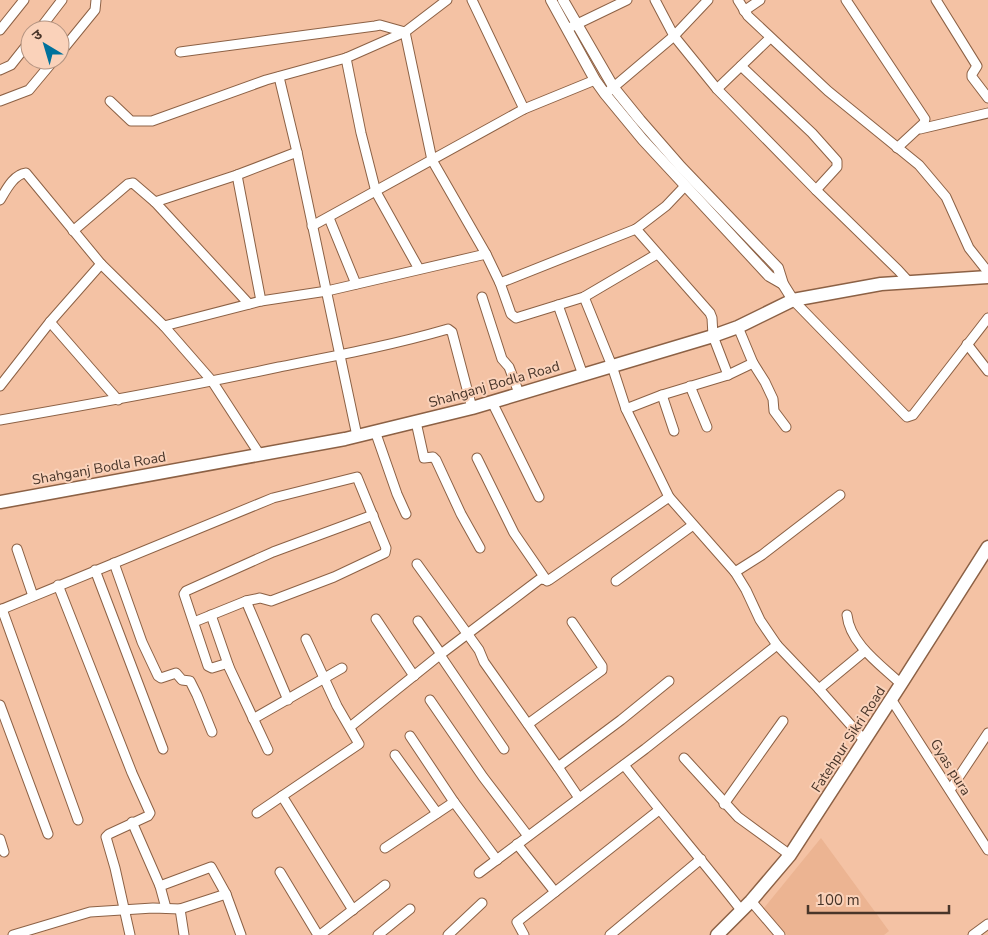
<svg xmlns="http://www.w3.org/2000/svg" width="988" height="935" font-family="'Nunito Sans','Noto Sans Devanagari',sans-serif">
  <style>
    .built { fill: #ecb492 }
    .lines { fill: none; stroke-linecap: round; stroke-linejoin: round }
    .minor-casing { stroke: #8c6145; stroke-width: 11 }
    .tertiary-casing { stroke: #8c6145; stroke-width: 12 }
    .primary-casing { stroke: #8c6145; stroke-width: 15 }
    .minor { stroke: #fff; stroke-width: 9 }
    .tertiary { stroke: #fff; stroke-width: 10 }
    .primary { stroke: #fff; stroke-width: 12 }
    .labels { text-anchor: middle; stroke-width: 4; stroke-linejoin: round; paint-order: stroke }
    .street-label { font-size: 14px; fill: #483529; stroke: #fad2ba }
  </style>
  <rect width="100%" height="100%" fill="#f4c2a4"/>
  <path class="built" d="M 821,838 L 889,931 L 884,935 L 787,935 L 764,908 Z"/>
  <g class="lines">
    <g class="minor-casing">
      <g id="minor">
        <path d="M 472,0 L 524,109"/>
        <path d="M 655,0 L 674,36 L 717,89 L 816,190 L 898,270 L 909,282"/>
        <path d="M 738,0 L 748,16 L 828,91 L 919,165 L 946,197 L 969,248 L 988,272"/>
        <path d="M 846,0 L 925,119 L 924,123 L 897,148"/>
        <path d="M 936,0 L 977,66 L 972,74 L 972,77 L 988,98"/>
        <path d="M 744,11 L 760,0"/>
        <path d="M 571,27 L 627,0"/>
        <path d="M 0,30 L 24,0"/>
        <path d="M 39,30 L 62,0"/>
        <path d="M 180,52 L 375,26 L 380,25 L 405,32 L 432,160 L 486,254 L 500,283 L 511,314 L 516,318 L 584,297 L 657,254"/>
        <path d="M 60,53 L 95,10 L 96,0"/>
        <path d="M 346,58 L 361,133 L 376,192 L 419,269"/>
        <path d="M 741,66 L 812,133 L 837,161 L 837,167 L 816,190"/>
        <path d="M 0,70 L 11,65 L 30,41"/>
        <path d="M 279,77 L 297,152 L 357,436"/>
        <path d="M 717,89 L 770,38"/>
        <path d="M 609,91 L 674,36 L 708,0"/>
        <path d="M 0,101 L 29,90 L 54,60"/>
        <path d="M 110,101 L 131,121 L 152,121 L 266,80 L 346,58 L 405,32 L 447,0"/>
        <path d="M 920,129 L 988,113"/>
        <path d="M 237,175 L 261,301"/>
        <path d="M 0,200 C 6,190 14,174 26,173 L 101,264"/>
        <path d="M 155,202 L 237,175 L 297,152"/>
        <path d="M 329,218 L 356,284"/>
        <path d="M 312,226 L 524,109 L 595,80"/>
        <path d="M 636,229 L 710,313 L 712,318 L 713,336 L 728,375"/>
        <path d="M 73,231 L 128,184 L 133,183 L 155,202 L 249,304"/>
        <path d="M 500,283 L 636,229 L 666,206 L 685,186"/>
        <path d="M 482,297 L 502,359 L 509,367 L 519,393"/>
        <path d="M 584,297 L 612,366 L 626,409 L 669,497 L 735,572 L 746,590 L 760,620 L 777,645 L 819,689 L 864,740"/>
        <path d="M 793,300 L 907,417 L 913,415 L 988,318"/>
        <path d="M 558,305 L 583,375"/>
        <path d="M 50,322 L 118,400"/>
        <path d="M 164,326 L 212,381 L 260,455"/>
        <path d="M 967,344 L 988,371"/>
        <path d="M 753,363 L 765,382 L 773,399 L 774,411 L 786,427"/>
        <path d="M 0,386 L 50,322 L 101,264 L 164,326 L 261,301 L 327,291 L 486,254"/>
        <path d="M 690,386 L 707,427"/>
        <path d="M 662,395 L 674,431"/>
        <path d="M 492,402 L 539,497"/>
        <path d="M 626,409 L 662,395 L 728,375 L 753,363 L 738,327"/>
        <path d="M 0,420 C 93,404 186,387 279,367 C 335,356 393,345 448,329 L 452,332 L 472,408"/>
        <path d="M 416,422 L 424,458 L 433,457 L 436,460 L 461,514 L 480,548"/>
        <path d="M 375,431 L 397,494 L 406,514"/>
        <path d="M 477,458 L 514,533 L 547,581"/>
        <path d="M 17,549 L 33,596"/>
        <path d="M 114,563 L 142,642 L 158,676 L 161,678 L 176,673 L 182,680 L 190,681 L 197,695 L 212,732"/>
        <path d="M 417,564 L 479,650 L 484,662 L 558,767 L 621,720 L 669,681"/>
        <path d="M 95,570 L 163,749"/>
        <path d="M 735,572 L 762,555 L 840,495"/>
        <path d="M 616,581 L 693,525"/>
        <path d="M 58,585 L 132,773 L 150,813 L 148,816 L 109,834 L 106,837 L 115,868 L 130,935"/>
        <path d="M 246,601 L 288,700"/>
        <path d="M 2,609 L 78,820"/>
        <path d="M 0,610 L 273,498 L 357,477 L 386,548 L 385,553 L 334,577 L 271,601 L 260,598 L 246,601 L 194,622"/>
        <path d="M 211,615 L 229,667"/>
        <path d="M 847,615 C 850,644 881,665 901,684"/>
        <path d="M 376,619 L 414,676"/>
        <path d="M 418,621 L 441,654"/>
        <path d="M 440,655 L 504,749"/>
        <path d="M 819,689 L 865,651"/>
        <path d="M 891,699 L 988,850"/>
        <path d="M 430,700 L 483,777 L 528,836"/>
        <path d="M 0,705 L 48,834"/>
        <path d="M 253,719 L 342,668"/>
        <path d="M 528,724 L 602,670 L 602,666 L 572,622"/>
        <path d="M 350,727 L 441,654 L 540,579 L 549,580 L 669,497"/>
        <path d="M 410,736 L 454,802 L 497,860"/>
        <path d="M 268,750 L 228,665 L 225,664 L 212,668 L 208,666 L 184,594 L 186,591 L 273,552 L 373,515"/>
        <path d="M 395,755 L 437,813"/>
        <path d="M 684,758 L 738,817 L 790,855"/>
        <path d="M 624,765 C 662,814 703,861 741,910"/>
        <path d="M 558,767 L 579,798"/>
        <path d="M 950,790 L 988,733"/>
        <path d="M 282,796 L 353,910"/>
        <path d="M 724,804 L 783,721"/>
        <path d="M 257,813 L 359,744 L 337,706 L 306,639"/>
        <path d="M 132,822 L 160,886 L 166,908"/>
        <path d="M 0,839 L 4,852"/>
        <path d="M 517,844 L 555,892"/>
        <path d="M 385,848 L 454,802"/>
        <path d="M 280,872 L 318,935"/>
        <path d="M 479,873 L 645,749 L 777,645"/>
        <path d="M 160,886 L 211,867 L 226,894 L 241,935"/>
        <path d="M 751,901 L 780,935"/>
        <path d="M 180,909 L 184,935"/>
        <path d="M 13,935 L 90,912 L 153,908 L 180,909 L 226,894"/>
        <path d="M 320,935 L 385,885"/>
        <path d="M 378,935 L 410,909"/>
        <path d="M 448,935 L 482,903"/>
        <path d="M 524,935 L 517,922 L 659,810"/>
        <path d="M 610,935 L 701,859"/>
        <path d="M 973,935 L 988,924"/>
      </g>
    </g>
    <g class="tertiary-casing">
      <g id="tertiary">
        <path d="M 551,0 L 595,80 L 605,94 L 643,140 L 769,276 L 783,284"/>
        <path d="M 563,0 L 614,88 L 640,120 L 681,167 L 778,268 L 783,284 L 793,300"/>
      </g>
    </g>
    <g class="primary-casing">
      <g id="primary">
        <path d="M 0,502 L 345,439 L 472,408 L 713,336 L 738,327 L 793,300 L 881,284 L 988,277"/>
        <path d="M 717,935 L 751,901 L 790,855 L 901,684 L 988,547"/>
      </g>
    </g>
    <use href="#minor" class="minor"/>
    <use href="#tertiary" class="tertiary"/>
    <use href="#primary" class="primary"/>
  </g>
  <g class="labels">
    <g class="street-label">
      <text transform="translate(494 384) rotate(-16)" y="5">Shahganj Bodla Road</text>
      <text transform="translate(99 468) rotate(-10)" y="5">Shahganj Bodla Road</text>
      <text transform="translate(848 739) rotate(-57)" y="5">Fatehpur Sikri Road</text>
      <text transform="translate(951 767) rotate(58)" y="5">Gyas pura</text>
    </g>
  </g>
  <g transform="translate(45 45) rotate(322)"><circle r="24" fill="#fad2ba" stroke="#b39380"/>
  <path d="M0-4L9 19L0 12L-9 19Z" fill="#00729c"/>
  <text y="-8" font-size="14" font-weight="bold" text-anchor="middle" fill="#483529">उ</text>
  </g>
  <path d="M808 905v8h141v-8" fill="none" stroke="#483529" stroke-width="2.5"/>
  <text x="816" y="905" font-size="15" fill="#483529" stroke="#fad2ba" stroke-width="4" paint-order="stroke">100 m</text>
</svg>
